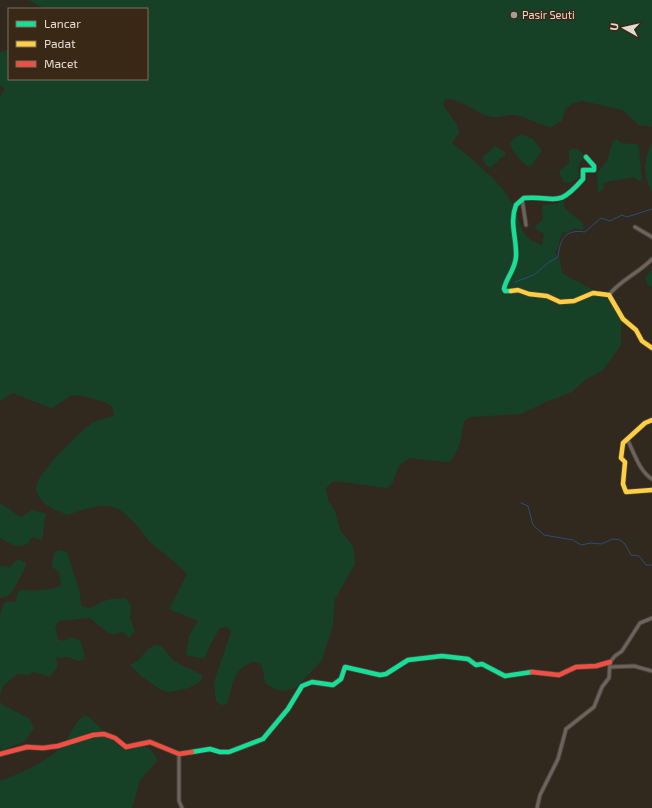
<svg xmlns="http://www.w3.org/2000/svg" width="652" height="808" font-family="'Exo 2',sans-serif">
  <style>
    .green { fill: #174127 }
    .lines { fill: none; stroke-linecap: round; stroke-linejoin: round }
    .stream { stroke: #284f76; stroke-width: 1 }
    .street-casing { stroke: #4d453d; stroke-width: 5 }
    .fast-casing { stroke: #4d453d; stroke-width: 6 }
    .slow-casing { stroke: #4d453d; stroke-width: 6 }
    .jam-casing { stroke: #4d453d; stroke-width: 6 }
    .street { stroke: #6c645d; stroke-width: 3 }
    .fast { stroke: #16e098; stroke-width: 4.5 }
    .slow { stroke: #ffcf43; stroke-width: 4.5 }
    .jam { stroke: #f24e42; stroke-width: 4.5 }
    .poi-dot { fill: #a69c91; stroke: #392816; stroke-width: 1.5 }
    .labels { text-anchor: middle; stroke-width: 3; stroke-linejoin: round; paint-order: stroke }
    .poi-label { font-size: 11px; fill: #e5dacf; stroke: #392816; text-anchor: start }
  </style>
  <rect width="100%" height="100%" fill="#31281e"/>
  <g class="green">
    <path d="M 28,0 L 652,0 L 652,127 L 639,125 L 622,110 L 583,101 L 574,103 L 565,109 L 562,121 L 551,127 C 538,125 528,117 515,115 C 507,114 498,119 491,117 C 474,112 463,99 445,99 L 443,105 L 458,126 L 459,133 L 452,143 C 473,160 503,183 514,207 C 522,225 520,238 542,245 L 544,234 L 536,229 L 535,226 L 543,220 L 542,205 L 557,204 L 562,200 L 564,202 L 565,209 L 583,223 L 584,229 L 581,230 L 575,228 L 567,233 L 564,232 L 559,240 L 559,246 L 555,252 L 560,260 L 562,273 L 606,297 L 616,306 L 621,323 L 621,345 L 603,370 L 585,380 L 572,392 L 546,402 L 521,414 L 470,417 L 464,421 L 460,444 L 451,461 L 444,462 L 409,458 L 399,466 L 392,484 L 387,488 L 334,481 L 326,488 L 328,500 L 335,511 L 340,530 L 353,546 L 355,564 L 335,599 L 333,625 L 322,660 L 296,688 L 283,691 L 276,690 L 265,683 L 263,670 L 260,663 L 253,662 C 232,669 233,686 227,704 L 221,705 L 216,701 L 214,682 L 231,632 L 227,627 L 220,628 L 210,645 L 204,659 L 186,655 L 189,636 L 198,621 L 169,609 L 187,574 C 176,562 164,554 152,544 C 146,539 142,531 136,525 C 113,497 98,505 67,515 C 57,510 43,506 38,495 C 36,491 36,487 37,483 C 42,470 81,429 94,422 C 101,419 107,419 114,415 C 113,410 113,407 109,404 C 105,401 77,394 73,395 C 66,398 58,405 51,408 L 13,393 L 0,401 L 0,97 L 5,88 L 0,86 L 0,53 L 9,49 L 9,79 L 147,79 L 147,9 L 45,9 Z"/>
    <path d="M 521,134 L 533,139 L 542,151 L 530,167 C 522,165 513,151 510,144 L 512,140 Z"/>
    <path d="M 616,139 L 621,143 L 637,144 L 639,147 L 642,180 L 639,181 L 634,177 L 607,182 L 604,183 L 603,190 L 598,192 L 597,173 L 607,161 L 613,141 Z"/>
    <path d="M 652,143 L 652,192 C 643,178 643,158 652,143 Z"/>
    <path d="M 495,146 L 505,152 L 505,156 L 500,158 L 491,168 L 486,165 L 482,158 Z"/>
    <path d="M 575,148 C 591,155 578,162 578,170 C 578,172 579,174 579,177 L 570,183 L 563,182 L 559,171 L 569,163 L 569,150 Z"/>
    <path d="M 652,269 L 652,287 L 648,285 L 645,278 Z"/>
    <path d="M 0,503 L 21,517 L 32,510 L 47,514 L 45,518 L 42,541 L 34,537 L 31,538 L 27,544 C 17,549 9,543 0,538 Z"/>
    <path d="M 58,550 L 67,552 L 80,593 L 81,605 C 92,612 96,603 107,600 C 113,598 120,599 126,598 L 131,606 L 130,619 L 135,630 L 129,638 L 123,632 L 114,634 L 108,633 L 90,618 L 59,621 L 55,627 L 58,639 L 64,641 L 70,637 L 80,640 L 84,652 L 84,659 L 78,661 L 68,657 L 56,658 L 58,666 L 50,677 L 34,672 L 28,675 L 17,674 L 3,686 L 0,695 L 0,616 L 3,605 L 7,601 L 15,602 L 18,592 L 21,590 C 30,591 54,591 61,585 L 59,572 L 52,567 L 54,553 Z"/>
    <path d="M 18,559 L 26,563 C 26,568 13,592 9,595 C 7,597 3,597 0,598 L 0,566 L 10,567 Z"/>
    <path d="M 155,645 L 162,646 C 173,665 185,665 202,675 L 201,681 L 189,688 L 169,692 L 161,690 L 141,676 L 130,665 C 142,660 145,649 155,645 Z"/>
    <path d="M 0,700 L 1,704 L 30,719 L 34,728 L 25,741 L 3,750 L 0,749 Z"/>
    <path d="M 85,715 L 90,718 L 118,745 L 123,749 L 130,750 L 145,746 L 151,750 L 158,760 L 140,780 L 132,808 L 0,808 L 0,781 C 22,772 44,764 61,747 C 70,737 74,722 85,715 Z"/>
  </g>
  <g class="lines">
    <g class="stream">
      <path d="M 515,282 L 534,275 L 549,262 L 558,257 C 560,239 565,229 585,232 L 601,218 L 610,221 L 622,215 L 627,217 L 652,209"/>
      <path d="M 521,503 L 528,506 L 533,525 L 544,535 L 573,540 L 581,545 L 591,543 L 601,544 L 613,539 L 620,540 L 625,544 L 631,555 L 639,556 L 646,565 L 652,565"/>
    </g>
    <g class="street-casing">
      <g id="street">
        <path d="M 522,199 L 526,225"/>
        <path d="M 635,227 L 652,237"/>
        <path d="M 609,295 C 620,280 639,273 652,259"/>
        <path d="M 627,439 C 634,452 639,471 652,479"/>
        <path d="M 610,667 L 634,666 L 652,671"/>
        <path d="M 179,754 L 179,801 L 182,808"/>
        <path d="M 537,808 L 540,795 L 558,759 L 566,729 L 594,707 L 602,687 L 609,678 L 610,662 L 615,656 L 622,651 L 640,623 L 652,618"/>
      </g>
    </g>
    <g class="fast-casing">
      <g id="fast">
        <path d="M 511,291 L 505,291 L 504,289 C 506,278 515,270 516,257 C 517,238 509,223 516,205 L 524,198 C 556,195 556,210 583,179 L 583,170 L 594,170 L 594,166 L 586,157"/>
        <path d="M 192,752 L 210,749 L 220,752 L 229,752 L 263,739 L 288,709 L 302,686 L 312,682 L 333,685 L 341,679 L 345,667 L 380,675 L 386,674 L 408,660 L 442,656 L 468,659 L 476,665 L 482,664 L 505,676 L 532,672"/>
      </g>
    </g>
    <g class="slow-casing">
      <g id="slow">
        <path d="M 511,291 L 518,290 L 529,294 L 547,296 L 560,302 L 574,301 L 593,293 L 609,295 L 623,319 L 636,330 L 642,341 L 652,348"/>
        <path d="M 652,420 L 645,423 L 623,443 L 621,458 L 625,462 L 623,484 L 626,492 L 652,490"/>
      </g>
    </g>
    <g class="jam-casing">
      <g id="jam">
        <path d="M 532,672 L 559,675 L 576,667 L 596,666 L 610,662"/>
        <path d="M 0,754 L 27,747 L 43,748 L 58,746 L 93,735 L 104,734 L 115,738 L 126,747 L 150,742 L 179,754 L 192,752"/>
      </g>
    </g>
    <use href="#street" class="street"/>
    <use href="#fast" class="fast"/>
    <use href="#slow" class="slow"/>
    <use href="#jam" class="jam"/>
  </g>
  <circle class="poi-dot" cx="514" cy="15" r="4"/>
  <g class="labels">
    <g class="poi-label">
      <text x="522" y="19">Pasir Seuti</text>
    </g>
  </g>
  <rect x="8" y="8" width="140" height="72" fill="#392816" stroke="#7e6f60"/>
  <rect x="16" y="21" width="20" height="6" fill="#16e098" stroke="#7e6f60"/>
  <text x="44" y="28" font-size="12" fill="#e5dacf">Lancar</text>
  <rect x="16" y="41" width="20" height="6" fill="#ffcf43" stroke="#7e6f60"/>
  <text x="44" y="48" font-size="12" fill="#e5dacf">Padat</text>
  <rect x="16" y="61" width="20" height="6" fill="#f24e42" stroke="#7e6f60"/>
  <text x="44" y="68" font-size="12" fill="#e5dacf">Macet</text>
  <g transform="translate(624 28) rotate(278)" stroke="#392816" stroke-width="3" paint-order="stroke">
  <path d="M0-3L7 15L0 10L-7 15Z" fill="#e5dacf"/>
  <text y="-6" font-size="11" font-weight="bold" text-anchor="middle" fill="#e5dacf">U</text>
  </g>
</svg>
